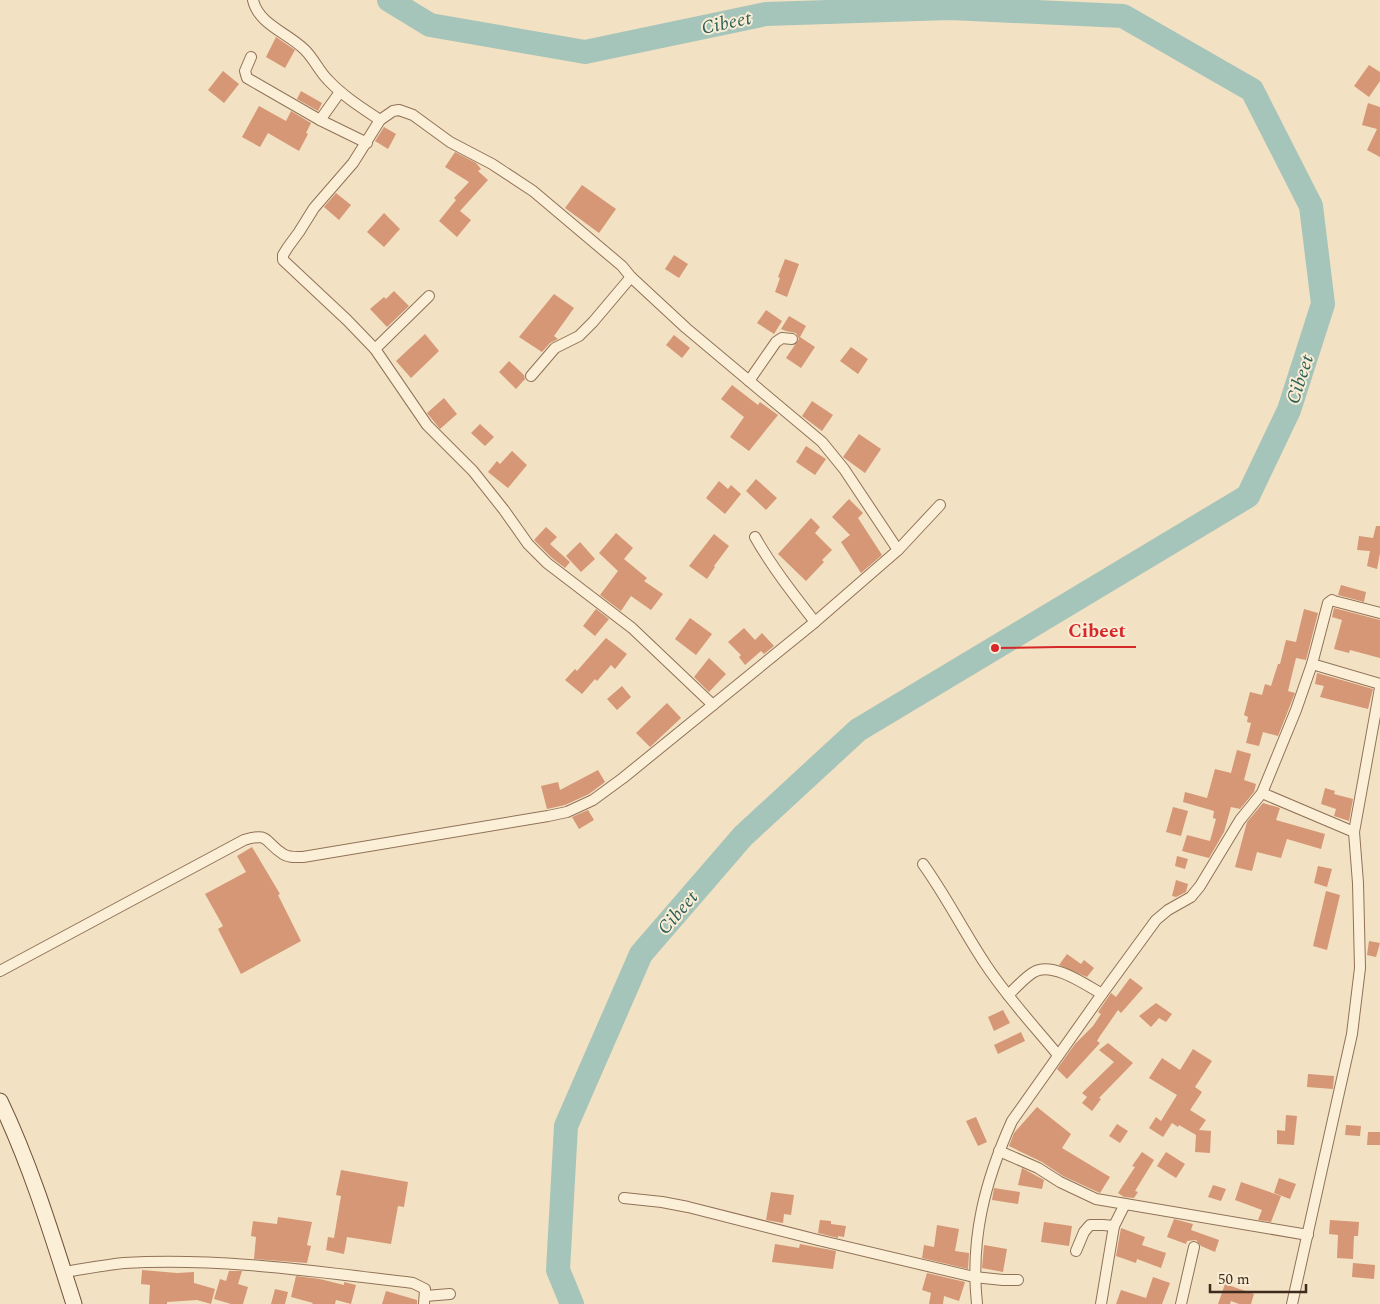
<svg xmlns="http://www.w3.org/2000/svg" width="1380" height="1304" font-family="Spectral,serif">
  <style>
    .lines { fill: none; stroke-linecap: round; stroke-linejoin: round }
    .river { stroke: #a6c5ba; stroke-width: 24 }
    .building { fill: #d59775 }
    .street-casing { stroke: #907257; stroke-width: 12 }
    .secondary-casing { stroke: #71523a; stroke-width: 17 }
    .street { stroke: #fcefd8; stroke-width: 10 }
    .secondary { stroke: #fcefd8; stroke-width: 15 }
    .labels { text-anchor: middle; stroke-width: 4; stroke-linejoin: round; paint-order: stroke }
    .water-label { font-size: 19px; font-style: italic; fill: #2b5f58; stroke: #f9ecd4 }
    .leader { fill: none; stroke: #d62828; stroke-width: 2 }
    .callout-dot { fill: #d62828; stroke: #f9ecd4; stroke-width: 2 }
    .callout-label { font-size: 19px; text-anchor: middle; font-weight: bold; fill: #d62828; stroke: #f9ecd4; stroke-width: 4; stroke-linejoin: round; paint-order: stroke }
  </style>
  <rect width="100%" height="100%" fill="#f3e1c3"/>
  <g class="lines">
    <path class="river" d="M 389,0 L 430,25 L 585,52 L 766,14 L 950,8 L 1123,16 L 1252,90 L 1311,206 L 1323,304 L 1289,410 L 1248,496 L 858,730 L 743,836 L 641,954 L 566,1126 L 558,1270 L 572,1304"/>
  </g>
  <g class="building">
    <path d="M 276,37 L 295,50 L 285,68 L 266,57 Z"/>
    <path d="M 1369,65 L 1380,72 L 1380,81 L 1369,97 L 1354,86 Z"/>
    <path d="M 223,71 L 239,84 L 224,103 L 208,90 Z"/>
    <path d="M 301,91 L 322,103 L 318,111 L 297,99 Z"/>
    <path d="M 1368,103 L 1380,107 L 1380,157 L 1367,150 L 1377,129 L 1362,125 Z"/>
    <path d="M 259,106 L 286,121 L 291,111 L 311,123 L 306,133 L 308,134 L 299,151 L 268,133 L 260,147 L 242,137 Z"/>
    <path d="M 384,127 L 396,134 L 388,149 L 375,141 Z"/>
    <path d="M 455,152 L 476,163 L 481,169 L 478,171 L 488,180 L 460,211 L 471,220 L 457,237 L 439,221 L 456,200 L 454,198 L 469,182 L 445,167 Z"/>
    <path d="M 582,185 L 616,209 L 599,233 L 565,208 Z"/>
    <path d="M 336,193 L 351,205 L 339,220 L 324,207 Z"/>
    <path d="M 384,213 L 400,229 L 384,247 L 367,232 Z"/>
    <path d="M 674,255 L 688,264 L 679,278 L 665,269 Z"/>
    <path d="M 785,259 L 799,264 L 787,297 L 775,292 L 780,278 L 778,277 Z"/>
    <path d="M 394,291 L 409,306 L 387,327 L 370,309 L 384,297 L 386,299 Z"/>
    <path d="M 554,294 L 574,308 L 554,336 L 558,339 L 550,343 L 542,352 L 519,337 Z"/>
    <path d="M 766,310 L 782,321 L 774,334 L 757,323 Z"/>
    <path d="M 789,316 L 806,326 L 800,337 L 815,347 L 801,368 L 786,358 L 799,339 L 796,333 L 786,331 L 781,329 Z"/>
    <path d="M 425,334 L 439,351 L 411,378 L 396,361 Z"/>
    <path d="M 674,335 L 690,348 L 682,358 L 666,345 Z"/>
    <path d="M 851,347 L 868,359 L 858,374 L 840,361 Z"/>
    <path d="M 509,361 L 524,375 L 525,379 L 516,389 L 499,372 Z"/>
    <path d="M 732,385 L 758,405 L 760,402 L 778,415 L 749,451 L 730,437 L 744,417 L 721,399 Z"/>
    <path d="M 444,398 L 457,414 L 440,429 L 427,413 Z"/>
    <path d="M 812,401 L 833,415 L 822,431 L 802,416 Z"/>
    <path d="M 480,424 L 494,437 L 485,446 L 471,433 Z"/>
    <path d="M 859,434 L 881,449 L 865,473 L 843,457 Z"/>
    <path d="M 806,446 L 826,459 L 815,475 L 796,462 Z"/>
    <path d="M 512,451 L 527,465 L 508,488 L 488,472 L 497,461 L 500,464 Z"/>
    <path d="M 756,479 L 777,498 L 766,510 L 746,491 Z"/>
    <path d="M 719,481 L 728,489 L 731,485 L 741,494 L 725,514 L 706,498 Z"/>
    <path d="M 849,499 L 863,513 L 858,518 L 882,555 L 861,573 L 841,542 L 850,535 L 832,517 Z"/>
    <path d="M 811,518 L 820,527 L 815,533 L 832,550 L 822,560 L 824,562 L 806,581 L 778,554 Z"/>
    <path d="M 1376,526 L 1380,526 L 1380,553 L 1377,569 L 1367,566 L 1370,551 L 1357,550 L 1359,536 L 1373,538 Z"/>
    <path d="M 546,527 L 557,537 L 550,544 L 570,562 L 565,568 L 552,558 L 534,540 Z"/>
    <path d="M 616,533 L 633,548 L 624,559 L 647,578 L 644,581 L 663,594 L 651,610 L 631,596 L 621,611 L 600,595 L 618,571 L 599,553 Z"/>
    <path d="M 714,534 L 729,546 L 714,566 L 715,567 L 707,579 L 689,566 Z"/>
    <path d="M 580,542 L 595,559 L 581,572 L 566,556 Z"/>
    <path d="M 1341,585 L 1366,592 L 1364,602 L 1338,595 Z"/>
    <path d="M 1334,608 L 1380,620 L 1380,658 L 1350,650 L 1349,653 L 1334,649 L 1342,620 L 1332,617 Z"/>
    <path d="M 596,609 L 609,619 L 595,636 L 583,626 Z"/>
    <path d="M 1304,609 L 1318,613 L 1306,660 L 1296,658 L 1288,691 L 1295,693 L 1278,736 L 1263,732 L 1259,746 L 1246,743 L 1251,723 L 1247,722 L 1248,717 L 1244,715 L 1250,692 L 1262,695 L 1265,684 L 1271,686 L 1278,664 L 1280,664 L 1286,640 L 1296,642 Z"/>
    <path d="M 690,618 L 712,634 L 696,655 L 675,639 Z"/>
    <path d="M 744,628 L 755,640 L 762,633 L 774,646 L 764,654 L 761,651 L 745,665 L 739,657 L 741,655 L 728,642 Z"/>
    <path d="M 606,638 L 627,654 L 615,669 L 611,665 L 597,681 L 595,679 L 582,694 L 565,680 L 575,669 L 577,671 Z"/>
    <path d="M 709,658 L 726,674 L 709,692 L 694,677 Z"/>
    <path d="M 1317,673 L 1373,689 L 1368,709 L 1320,697 L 1324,686 L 1315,684 Z"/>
    <path d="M 622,686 L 631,697 L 617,710 L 607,699 Z"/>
    <path d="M 667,703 L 681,718 L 650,747 L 636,733 Z"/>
    <path d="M 1237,750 L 1251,754 L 1244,780 L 1256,784 L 1254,792 L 1240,809 L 1231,807 L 1224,832 L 1209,858 L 1182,851 L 1187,835 L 1210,841 L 1216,819 L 1213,818 L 1214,811 L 1183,802 L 1185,792 L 1207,798 L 1215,769 L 1231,773 Z"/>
    <path d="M 598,770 L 605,782 L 589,794 L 565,805 L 547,809 L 541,786 L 558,782 L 560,790 Z"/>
    <path d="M 1325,788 L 1335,791 L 1334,794 L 1353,799 L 1349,821 L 1334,816 L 1336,809 L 1321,804 Z"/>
    <path d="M 1263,803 L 1280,808 L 1276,820 L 1325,834 L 1321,849 L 1287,839 L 1281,858 L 1257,852 L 1252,871 L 1235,867 L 1247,822 Z"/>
    <path d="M 1173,807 L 1188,811 L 1181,836 L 1166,832 Z"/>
    <path d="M 588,810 L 594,820 L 579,829 L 572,817 Z"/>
    <path d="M 252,847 L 280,894 L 278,895 L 301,941 L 241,974 L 218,929 L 223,926 L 205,894 L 246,872 L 237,856 Z"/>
    <path d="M 1177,856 L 1188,859 L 1185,869 L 1175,866 Z"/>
    <path d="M 1318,866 L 1332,869 L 1327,887 L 1314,883 Z"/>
    <path d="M 1176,880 L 1188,884 L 1186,892 L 1176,897 L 1172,896 Z"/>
    <path d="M 1326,891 L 1340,895 L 1327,950 L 1313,946 Z"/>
    <path d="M 1369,941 L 1380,943 L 1376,957 L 1367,955 Z"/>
    <path d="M 1067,954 L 1081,964 L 1084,960 L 1094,968 L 1087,977 L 1059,965 Z"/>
    <path d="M 1130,978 L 1143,988 L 1121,1013 L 1118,1010 L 1100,1036 L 1097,1041 L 1100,1043 L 1067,1079 L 1057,1069 L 1075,1044 L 1093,1026 L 1101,1014 L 1098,1012 L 1111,993 L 1116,997 Z"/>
    <path d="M 1156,1003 L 1172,1014 L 1166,1022 L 1159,1018 L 1151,1027 L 1139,1016 Z"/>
    <path d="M 1003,1010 L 1010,1023 L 994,1031 L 988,1017 Z"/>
    <path d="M 1021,1032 L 1025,1041 L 998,1054 L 994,1045 Z"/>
    <path d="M 1108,1043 L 1133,1063 L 1099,1098 L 1101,1099 L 1092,1111 L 1082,1103 L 1087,1097 L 1082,1093 L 1114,1062 L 1099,1050 Z"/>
    <path d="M 1193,1049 L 1212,1061 L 1195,1087 L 1202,1092 L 1190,1110 L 1206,1120 L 1199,1130 L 1211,1131 L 1210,1153 L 1195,1152 L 1196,1135 L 1179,1125 L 1178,1127 L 1172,1123 L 1163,1137 L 1149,1128 L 1156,1117 L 1161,1121 L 1177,1095 L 1149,1078 L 1162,1058 L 1180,1070 Z"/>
    <path d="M 1308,1074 L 1334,1076 L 1333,1089 L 1307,1087 Z"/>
    <path d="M 1037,1107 L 1071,1134 L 1062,1148 L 1110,1177 L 1100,1193 L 1063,1176 L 1042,1162 L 1009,1146 L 1014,1133 Z"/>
    <path d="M 1286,1115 L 1297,1116 L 1294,1145 L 1277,1144 L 1277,1130 L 1285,1131 Z"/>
    <path d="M 976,1117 L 987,1142 L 978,1146 L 966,1121 Z"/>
    <path d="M 1117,1124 L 1128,1131 L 1120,1143 L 1109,1136 Z"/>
    <path d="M 1346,1125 L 1361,1126 L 1360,1136 L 1345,1135 Z"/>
    <path d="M 1368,1132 L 1380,1132 L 1380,1145 L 1367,1145 Z"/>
    <path d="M 1142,1152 L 1154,1160 L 1135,1191 L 1138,1192 L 1134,1198 L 1124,1197 L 1118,1193 L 1135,1167 L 1132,1166 Z"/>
    <path d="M 1166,1152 L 1185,1164 L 1176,1178 L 1157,1166 Z"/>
    <path d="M 1022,1168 L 1044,1180 L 1042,1189 L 1018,1185 Z"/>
    <path d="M 341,1170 L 408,1182 L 404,1207 L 398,1206 L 391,1244 L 347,1237 L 344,1254 L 326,1250 L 328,1237 L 334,1238 L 341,1196 L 336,1195 Z"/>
    <path d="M 1279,1178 L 1296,1184 L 1290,1199 L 1274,1193 Z"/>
    <path d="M 1241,1182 L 1281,1196 L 1271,1222 L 1258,1220 L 1262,1210 L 1235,1200 Z"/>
    <path d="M 1213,1185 L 1226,1189 L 1221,1201 L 1208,1197 Z"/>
    <path d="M 994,1188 L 1020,1192 L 1018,1204 L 992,1200 Z"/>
    <path d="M 771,1192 L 794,1195 L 791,1215 L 784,1214 L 783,1223 L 766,1220 Z"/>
    <path d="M 278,1217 L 312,1222 L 307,1245 L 311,1246 L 307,1263 L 254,1259 L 256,1237 L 251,1236 L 253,1221 L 277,1224 Z"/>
    <path d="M 1174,1219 L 1193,1224 L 1191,1230 L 1219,1240 L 1215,1252 L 1201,1246 L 1196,1240 L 1187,1241 L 1186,1244 L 1167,1237 Z"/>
    <path d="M 820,1220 L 831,1221 L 831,1224 L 846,1226 L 844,1237 L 838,1236 L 838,1238 L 818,1233 Z"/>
    <path d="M 1330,1220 L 1359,1222 L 1358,1236 L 1354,1236 L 1353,1259 L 1337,1258 L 1338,1235 L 1329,1234 Z"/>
    <path d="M 1044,1222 L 1072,1226 L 1069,1246 L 1041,1242 Z"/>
    <path d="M 937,1225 L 959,1229 L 955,1251 L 969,1253 L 968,1269 L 922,1258 L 924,1245 L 934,1247 Z"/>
    <path d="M 1121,1228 L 1145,1237 L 1142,1245 L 1166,1253 L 1161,1268 L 1137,1259 L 1136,1263 L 1116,1256 Z"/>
    <path d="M 775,1244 L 799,1248 L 800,1244 L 836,1251 L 833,1269 L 772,1262 Z"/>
    <path d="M 984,1245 L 1007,1249 L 1003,1272 L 982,1268 Z"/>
    <path d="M 1353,1263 L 1375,1265 L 1374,1279 L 1352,1277 Z"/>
    <path d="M 142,1270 L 177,1273 L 194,1272 L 194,1283 L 215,1289 L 211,1304 L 197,1300 L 167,1302 L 167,1304 L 149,1304 L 150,1285 L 141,1284 Z"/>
    <path d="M 229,1271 L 242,1271 L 238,1284 L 248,1287 L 243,1304 L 231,1304 L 214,1299 L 220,1279 L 226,1281 Z"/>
    <path d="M 927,1273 L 965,1282 L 959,1301 L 944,1296 L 943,1304 L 929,1304 L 931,1293 L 922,1290 Z"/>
    <path d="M 296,1276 L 320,1279 L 344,1285 L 344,1282 L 356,1285 L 351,1304 L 336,1300 L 335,1304 L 312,1304 L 313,1303 L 291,1297 Z"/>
    <path d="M 1153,1277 L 1170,1283 L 1162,1304 L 1116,1304 L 1121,1290 L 1146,1298 Z"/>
    <path d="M 1225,1284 L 1254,1294 L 1251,1304 L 1239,1304 L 1231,1301 L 1230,1304 L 1218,1304 Z"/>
    <path d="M 275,1289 L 288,1292 L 285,1304 L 271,1304 Z"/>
    <path d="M 386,1291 L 417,1300 L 417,1304 L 382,1304 Z"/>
  </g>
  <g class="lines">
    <g class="street-casing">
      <g id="street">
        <path d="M 253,0 C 258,24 288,33 305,50 C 314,59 319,71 328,80 C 343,96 362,108 380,120"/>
        <path d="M 251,57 L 245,71 L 247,78 L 320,120 L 340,92"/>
        <path d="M 320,120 L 367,143"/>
        <path d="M 375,349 L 429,296"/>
        <path d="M 531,376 L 555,348 L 579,336 L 593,322 L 631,277"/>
        <path d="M 749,381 L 776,342 L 782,338 L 792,339"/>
        <path d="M 755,537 C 772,567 794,595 815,622"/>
        <path d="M 1312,664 L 1380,684"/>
        <path d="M 713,705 L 632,628 L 547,563 L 528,544 L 504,510 L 473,471 L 427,425 L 375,349 L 347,320 L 283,260 L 283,255 L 288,247 L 299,232 L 314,208 L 353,163 L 380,120 L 393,111 L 399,110 L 413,115 L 450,142 L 492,164 L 533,191 L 622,266 L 631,277 L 686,328 L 822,442 L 844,469 L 898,550"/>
        <path d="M 1262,793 L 1354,832"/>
        <path d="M 923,864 C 946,896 964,932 986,965 C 1007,997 1034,1026 1058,1055"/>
        <path d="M 0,971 L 244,840 C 270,832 264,842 283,854 C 289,858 296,857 303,857 L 548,816 L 567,812 L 593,800 L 623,778 L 815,622 L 898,550 L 940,505"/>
        <path d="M 1008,995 C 1016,988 1025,977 1034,972 C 1052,961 1086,985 1102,994"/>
        <path d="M 999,1151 L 1038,1168 L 1060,1182 L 1096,1199 L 1308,1235"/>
        <path d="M 624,1198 L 662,1202 L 688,1207 L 818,1240 L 974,1277 L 1003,1280 L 1018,1280"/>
        <path d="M 1076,1251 L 1084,1232 L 1090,1225 L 1103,1225 L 1114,1226"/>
        <path d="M 64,1272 C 84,1269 104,1265 124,1263 C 219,1257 319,1272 413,1283 L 425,1289 L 424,1304"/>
        <path d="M 425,1296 L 450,1294"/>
        <path d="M 977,1304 C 970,1238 985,1181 1012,1121 L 1102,994 L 1156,920 L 1168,910 L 1191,897 L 1200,886 L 1240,820 L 1262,793 L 1296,710 L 1312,664 L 1328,603 L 1332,600 L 1334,601 L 1380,613"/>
        <path d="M 1101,1304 L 1114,1226 L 1125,1204"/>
        <path d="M 1181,1304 L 1194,1247"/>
        <path d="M 1292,1304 L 1352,1034 L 1360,968 L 1358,883 L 1354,832 L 1380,688"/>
      </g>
    </g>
    <g class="secondary-casing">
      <path id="secondary" d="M 0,1101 C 31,1166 52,1235 74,1304"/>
    </g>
    <use href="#street" class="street"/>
    <use href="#secondary" class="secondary"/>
  </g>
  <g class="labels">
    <g class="water-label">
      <text transform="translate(726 22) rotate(-12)" y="7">Cibeet</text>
      <text transform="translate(1299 379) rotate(-72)" y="7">Cibeet</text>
      <text transform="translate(677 912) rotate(-49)" y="7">Cibeet</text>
    </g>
  </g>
  <path class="leader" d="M995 648L1058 647H1136"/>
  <circle class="callout-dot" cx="995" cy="648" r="5"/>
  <g class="callout-label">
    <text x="1097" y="637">Cibeet</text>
  </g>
  <path d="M1210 1284v8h96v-8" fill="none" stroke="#3e2b1d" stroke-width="2.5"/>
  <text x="1218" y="1284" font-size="15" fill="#3e2b1d" stroke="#f9ecd4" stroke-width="4" paint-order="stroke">50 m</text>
</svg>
